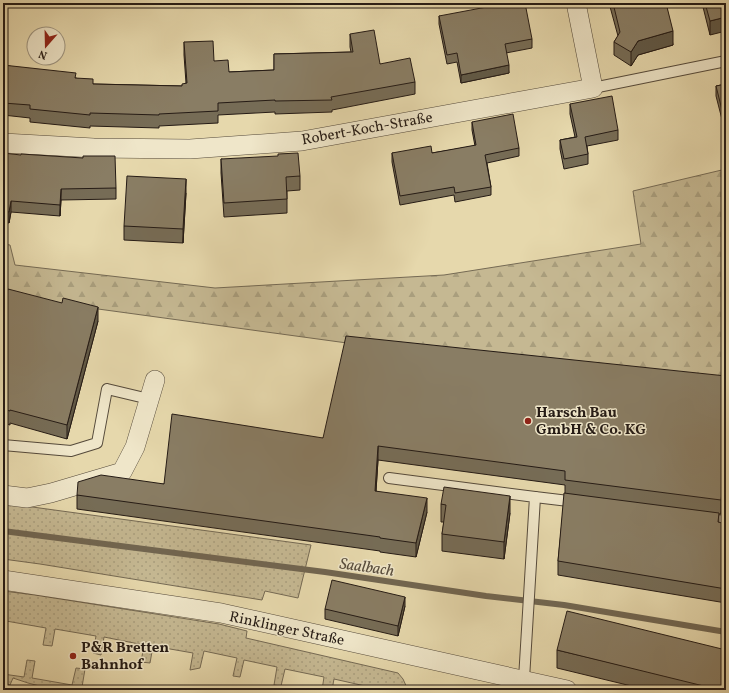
<svg xmlns="http://www.w3.org/2000/svg" width="729" height="693" font-family="Vollkorn,serif">
  <style>
    .grass { fill: url(#grass-dots); stroke: #756a54 }
    .forest { fill: url(#forest-firs); stroke: #756a54 }
    .lines { fill: none; stroke-linecap: round; stroke-linejoin: round }
    .stream { stroke: #716651; stroke-width: 6 }
    .service-casing { stroke: #554a3b; stroke-width: 12 }
    .minor-casing { stroke: #554a3b; stroke-width: 20 }
    .service { stroke: #efe6c9; stroke-width: 10 }
    .minor { stroke: #efe6c9; stroke-width: 19 }
    .wall { fill: #766c56; stroke: #251b15 }
    .shaded-wall { fill: #605846; stroke: #251b15 }
    .building { fill: #897d64; stroke: #251b15 }
    .poi-dot { fill: #8f2418; stroke: #efe6c9; stroke-width: 1.5 }
    .labels { text-anchor: middle; stroke-width: 3; stroke-linejoin: round; paint-order: stroke }
    .street-label { font-size: 15px; fill: #251b15; stroke: #efe6c9 }
    .poi-label { font-size: 15px; font-weight: bold; fill: #251b15; stroke: #efe6c9; text-anchor: start }
    .water-label { font-size: 16px; font-style: italic; fill: #584d3d; stroke: #efe6c9 }
  </style>
  <defs>
    <pattern id="grass-dots" width="8" height="8" patternUnits="userSpaceOnUse"><rect width="8" height="8" fill="#c5b892"/><path d="M2 2h.1M6 6h.1" fill="none" stroke="#a99e7d" stroke-width="1.8" stroke-linecap="round"/></pattern>
    <pattern id="forest-firs" width="22" height="20" patternUnits="userSpaceOnUse"><rect width="22" height="20" fill="#c5b892"/><path d="M5 1l3.5 6h-7zM16 11l3.5 6h-7z" fill="#a99e7d"/></pattern>
  </defs>
  <rect width="100%" height="100%" fill="#e6d8ac"/>
  <filter id="stains"><feTurbulence type="fractalNoise" baseFrequency=".005" numOctaves="4"/><feColorMatrix values="0 0 0 0 .2 0 0 0 0 .09 0 0 0 0 .02 0 0 0 .5 -.17"/></filter>
  <radialGradient id="worn" r=".72"><stop offset=".6" stop-color="#630" stop-opacity="0"/><stop offset="1" stop-color="#630" stop-opacity=".3"/></radialGradient>
  <g class="grass">
    <path d="M 3,503 L 311,545 L 298,598 L 265,591 L 262,600 L 40,564 L 3,559 Z"/>
    <path d="M 3,591 L 35,595 L 219,624 L 247,631 L 246,638 L 398,673 L 403,679 L 408,690 L 374,690 L 374,688 L 334,679 L 332,690 L 322,690 L 324,677 L 285,669 L 281,686 L 274,685 L 277,667 L 244,660 L 240,677 L 233,676 L 237,658 L 204,651 L 200,668 L 190,670 L 193,653 L 153,646 L 150,663 L 141,662 L 144,645 L 104,637 L 101,655 L 93,653 L 96,636 L 55,629 L 52,646 L 43,645 L 46,628 L 6,621 L 3,637 Z"/>
    <path d="M 27,660 L 35,661 L 32,678 L 72,685 L 76,668 L 85,669 L 82,687 L 101,690 L 55,690 L 28,683 L 13,678 L 10,685 L 3,682 L 3,674 L 24,677 Z"/>
  </g>
  <path class="forest" d="M 726,169 L 726,383 L 347,343 L 3,296 L 3,244 L 10,245 L 15,265 L 215,288 L 444,275 L 641,244 L 633,191 Z"/>
  <g class="lines">
    <path class="stream" d="M 3,531 L 325,572 L 486,596 L 564,605 L 726,632"/>
    <g class="service-casing">
      <g id="service">
        <path d="M 593,88 L 726,61"/>
        <path d="M 3,445 L 71,451 L 97,443 L 107,389 L 149,399"/>
        <path d="M 389,478 L 535,497 L 524,679"/>
        <path d="M 535,497 L 577,502"/>
        <path d="M 705,519 L 726,521"/>
      </g>
    </g>
    <g class="minor-casing">
      <g id="minor">
        <path d="M 3,143 L 94,148 L 190,149 L 302,141 L 593,88 L 576,3"/>
        <path d="M 3,495 L 27,498 L 51,493 L 122,472 L 135,447 L 155,380"/>
        <path d="M 3,580 L 221,613 L 567,690"/>
      </g>
    </g>
    <use href="#service" class="service"/>
    <use href="#minor" class="minor"/>
  </g>
  <g class="wall">
    <path d="M 609,3 L 666,3 L 673,45 L 638,55 L 631,66 L 614,55 L 614,42 L 618,36 Z"/>
    <path d="M 702,3 L 726,3 L 710,35 Z"/>
    <path d="M 439,16 L 532,39 L 532,48 L 506,53 L 509,73 L 461,83 L 457,62 L 447,64 L 439,24 Z"/>
    <path d="M 350,34 L 380,64 L 415,82 L 415,94 L 332,110 L 332,112 L 275,114 L 275,112 L 218,115 L 218,123 L 159,126 L 159,128 L 90,126 L 90,128 L 30,122 L 30,118 L 3,115 L 3,65 L 76,78 L 93,84 L 182,86 L 186,83 L 184,55 L 184,42 L 214,61 L 229,72 L 274,70 L 274,54 L 351,52 L 350,47 Z"/>
    <path d="M 726,84 L 726,135 L 716,96 L 716,86 Z"/>
    <path d="M 570,104 L 618,130 L 618,140 L 587,146 L 588,154 L 588,164 L 564,169 L 560,149 L 560,140 L 575,137 L 570,114 Z"/>
    <path d="M 472,122 L 519,148 L 519,156 L 487,163 L 491,187 L 491,195 L 455,202 L 454,195 L 400,205 L 392,162 L 392,153 L 432,153 L 475,146 L 472,130 Z"/>
    <path d="M 3,153 L 116,188 L 116,199 L 61,200 L 60,216 L 11,212 L 9,223 L 3,222 Z"/>
    <path d="M 221,159 L 300,176 L 300,190 L 287,191 L 287,213 L 224,217 L 221,173 Z"/>
    <path d="M 186,193 L 183,243 L 124,240 L 124,226 Z"/>
    <path d="M 3,308 L 98,321 L 67,439 L 10,423 L 10,425 L 3,423 Z"/>
    <path d="M 726,376 L 726,477 L 721,514 L 719,514 L 719,523 L 726,524 L 726,603 L 558,575 L 558,561 L 565,493 L 565,485 L 378,460 L 376,491 L 427,512 L 416,557 L 380,552 L 380,551 L 77,509 L 77,495 L 164,484 L 323,438 Z"/>
    <path d="M 441,504 L 510,513 L 504,559 L 442,551 L 442,534 L 444,522 L 441,522 Z"/>
    <path d="M 405,606 L 398,636 L 325,619 L 325,609 Z"/>
    <path d="M 557,650 L 726,690 L 648,690 L 557,668 Z"/>
  </g>
  <g class="shaded-wall">
    <path d="M 726,17 L 726,31 L 710,35 L 710,21 Z"/>
    <path d="M 673,31 L 673,45 L 638,55 L 631,66 L 631,52 L 638,41 Z"/>
    <path d="M 509,65 L 509,73 L 461,83 L 461,75 Z"/>
    <path d="M 186,179 L 186,193 L 183,243 L 183,229 Z"/>
    <path d="M 61,189 L 61,200 L 60,216 L 60,205 Z"/>
    <path d="M 11,201 L 11,212 L 9,223 L 9,212 Z"/>
    <path d="M 98,307 L 98,321 L 67,439 L 67,425 Z"/>
    <path d="M 378,446 L 378,460 L 375,506 L 375,491 Z"/>
    <path d="M 726,463 L 726,477 L 721,514 L 721,500 Z"/>
    <path d="M 510,496 L 510,513 L 504,559 L 504,542 Z"/>
    <path d="M 427,498 L 427,512 L 416,557 L 416,543 Z"/>
    <path d="M 405,597 L 405,606 L 398,636 L 398,626 Z"/>
  </g>
  <g class="building">
    <path d="M 508,3 L 525,3 L 532,39 L 505,44 L 509,65 L 461,75 L 457,53 L 447,55 L 439,16 Z"/>
    <path d="M 613,3 L 666,3 L 673,31 L 638,41 L 631,52 L 614,42 L 620,32 Z"/>
    <path d="M 705,3 L 726,3 L 726,17 L 710,21 Z"/>
    <path d="M 374,30 L 380,64 L 410,58 L 415,82 L 331,97 L 332,100 L 275,101 L 275,100 L 218,103 L 218,111 L 159,114 L 159,115 L 90,113 L 90,115 L 30,109 L 30,105 L 3,103 L 3,65 L 76,73 L 75,78 L 93,79 L 93,84 L 182,86 L 182,84 L 187,83 L 184,42 L 213,41 L 214,61 L 228,60 L 229,72 L 274,70 L 274,54 L 353,52 L 350,34 Z"/>
    <path d="M 726,84 L 726,126 L 716,86 Z"/>
    <path d="M 612,96 L 618,130 L 585,137 L 588,154 L 564,159 L 560,140 L 577,137 L 570,104 Z"/>
    <path d="M 513,114 L 519,148 L 485,155 L 491,187 L 455,193 L 454,187 L 400,196 L 392,153 L 431,146 L 432,153 L 476,145 L 472,122 Z"/>
    <path d="M 3,153 L 21,155 L 21,154 L 83,158 L 83,156 L 115,156 L 116,188 L 61,189 L 60,205 L 11,201 L 9,212 L 3,211 Z"/>
    <path d="M 298,153 L 300,176 L 286,177 L 287,199 L 224,203 L 221,159 L 278,156 L 278,154 Z"/>
    <path d="M 127,176 L 186,179 L 183,229 L 124,226 Z"/>
    <path d="M 8,289 L 62,303 L 63,298 L 98,307 L 67,425 L 10,410 L 10,411 L 3,409 L 3,308 Z"/>
    <path d="M 346,336 L 726,376 L 726,463 L 721,500 L 565,480 L 565,471 L 378,446 L 375,491 L 427,498 L 416,543 L 380,538 L 380,537 L 77,495 L 78,482 L 101,475 L 164,484 L 172,414 L 323,438 Z"/>
    <path d="M 444,487 L 510,496 L 504,542 L 442,534 L 446,505 L 441,504 Z"/>
    <path d="M 564,493 L 719,513 L 718,522 L 726,524 L 726,589 L 558,561 Z"/>
    <path d="M 332,580 L 405,597 L 398,626 L 325,609 Z"/>
    <path d="M 567,611 L 726,650 L 726,690 L 720,690 L 557,650 Z"/>
  </g>
  <g class="poi-dot">
    <circle cx="528" cy="421" r="4"/>
    <circle cx="73" cy="656" r="4"/>
  </g>
  <g class="labels">
    <g class="street-label">
      <text transform="translate(367 128) rotate(-10)" y="5">Robert-Koch-Straße</text>
      <text transform="translate(287 628) rotate(12)" y="5">Rinklinger Straße</text>
    </g>
    <g class="poi-label">
      <text x="536" y="417">Harsch Bau<tspan x="536" dy="17">GmbH &amp; Co. KG</tspan></text>
      <text x="81" y="652">P&amp;R Bretten<tspan x="81" dy="17">Bahnhof</tspan></text>
    </g>
    <g class="water-label">
      <text transform="translate(367 566) rotate(8)" y="6">Saalbach</text>
    </g>
  </g>
  <rect width="729" height="693" fill="none" stroke="#e6d8ac" stroke-width="16"/>
  <rect x="4" y="4" width="721" height="685" fill="none" stroke="#251b15" stroke-width="2"/>
  <rect x="8" y="8" width="713" height="677" fill="none" stroke="#251b15"/>
  <g transform="translate(46 46) rotate(200)"><circle r="19" fill="#efe6c9" stroke="#9e9581"/>
  <path d="M0-3L7 15L0 10L-7 15Z" fill="#8f2418"/>
  <text y="-6" font-size="11" font-weight="bold" text-anchor="middle" fill="#251b15">N</text>
  </g>
  <rect width="100%" height="100%" filter="url(#stains)"/>
  <rect width="100%" height="100%" fill="url(#worn)"/>
</svg>
